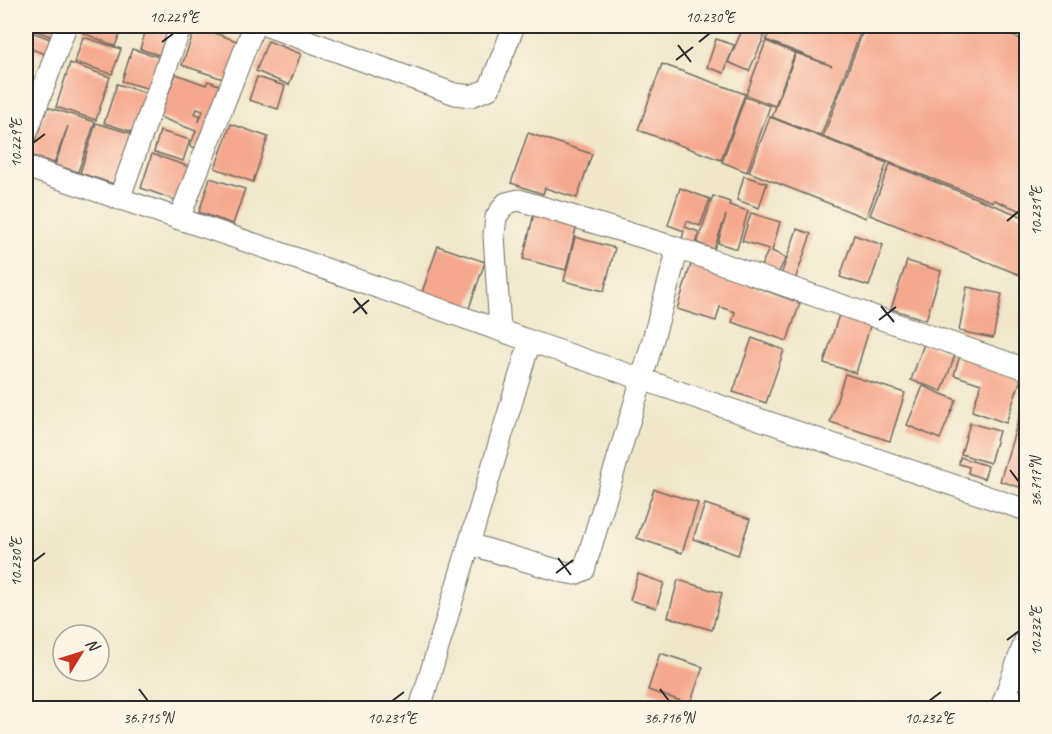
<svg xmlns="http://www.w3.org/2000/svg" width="1052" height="734" font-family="Caveat,sans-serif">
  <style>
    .building { fill: #f5a88d; fill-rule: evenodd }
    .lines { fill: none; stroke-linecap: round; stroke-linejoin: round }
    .minor-casing { stroke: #706d63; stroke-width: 23 }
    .minor { stroke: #fff; stroke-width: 21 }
    .ticks { fill: none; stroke: #2b2b2b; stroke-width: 2 }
    .neatline { fill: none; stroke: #2b2b2b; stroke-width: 2 }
    .ticks-label { font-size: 15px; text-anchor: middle; fill: #2b2b2b }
  </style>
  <rect width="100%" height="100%" fill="#fcf5e5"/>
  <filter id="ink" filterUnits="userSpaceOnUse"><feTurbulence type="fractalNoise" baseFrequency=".0167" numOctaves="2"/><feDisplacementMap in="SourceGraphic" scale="12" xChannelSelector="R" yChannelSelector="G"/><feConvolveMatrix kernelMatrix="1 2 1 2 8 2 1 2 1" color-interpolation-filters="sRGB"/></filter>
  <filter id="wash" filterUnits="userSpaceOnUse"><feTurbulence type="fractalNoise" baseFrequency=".008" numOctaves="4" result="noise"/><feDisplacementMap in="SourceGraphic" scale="24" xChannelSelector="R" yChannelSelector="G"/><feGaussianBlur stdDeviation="1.35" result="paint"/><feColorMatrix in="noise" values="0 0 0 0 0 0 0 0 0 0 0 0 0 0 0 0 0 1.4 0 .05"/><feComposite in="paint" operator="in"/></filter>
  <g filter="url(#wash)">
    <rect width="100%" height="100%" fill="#f0e7cb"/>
    <g id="blocks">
      <g class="building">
        <path d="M 26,26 L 60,26 L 55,38 L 26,27 Z"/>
        <path d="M 83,26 L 123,26 L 115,46 L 81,32 Z"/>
        <path d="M 129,26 L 145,26 L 143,31 Z"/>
        <path d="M 147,26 L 179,26 L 169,58 L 140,49 Z"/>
        <path d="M 196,26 L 242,43 L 229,81 L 182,65 Z"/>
        <path d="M 744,26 L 769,26 L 749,71 L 728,62 Z"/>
        <path d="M 772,26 L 863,26 L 821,136 L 772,117 L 796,53 L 832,66 L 766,40 Z"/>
        <path d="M 865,26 L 987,26 L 1026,41 L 1026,213 L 994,200 L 993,202 L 823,137 Z"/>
        <path d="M 26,30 L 59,42 L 53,57 L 26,47 Z"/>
        <path d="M 83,37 L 121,49 L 112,74 L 75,62 Z"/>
        <path d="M 716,39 L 734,45 L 724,73 L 707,67 Z"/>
        <path d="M 268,41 L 301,54 L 289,85 L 256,71 Z"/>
        <path d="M 766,41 L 795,53 L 775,106 L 746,95 Z"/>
        <path d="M 132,49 L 166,59 L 157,91 L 122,81 Z"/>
        <path d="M 70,63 L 110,77 L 96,120 L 56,107 Z"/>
        <path d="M 662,64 L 745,94 L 721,160 L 638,130 Z"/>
        <path d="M 176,74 L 206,85 L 208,81 L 227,88 L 201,150 L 190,146 L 196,131 L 159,117 ZM 197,109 L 203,111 L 199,122 L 200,115 L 195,114 Z"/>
        <path d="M 26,76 L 41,80 L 34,104 L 26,101 Z"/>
        <path d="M 257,77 L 285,86 L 278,109 L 249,100 Z"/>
        <path d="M 117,84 L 153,95 L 140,134 L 104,123 Z"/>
        <path d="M 745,97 L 770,106 L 747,172 L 722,162 Z"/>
        <path d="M 47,107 L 95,122 L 78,172 L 55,165 L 68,126 L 54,163 L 30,155 Z"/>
        <path d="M 770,117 L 887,163 L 866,218 L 749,172 Z"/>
        <path d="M 96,123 L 140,136 L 123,187 L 80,173 Z"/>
        <path d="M 231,124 L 268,137 L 253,182 L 215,168 Z"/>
        <path d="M 160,131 L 190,140 L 183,161 L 154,152 Z"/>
        <path d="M 528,133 L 592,154 L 577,198 L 545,188 L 543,194 L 511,183 Z"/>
        <path d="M 152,154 L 196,169 L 184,203 L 141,188 Z"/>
        <path d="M 890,164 L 1026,218 L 1026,260 L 1020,275 L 870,215 Z"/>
        <path d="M 744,176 L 767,183 L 759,208 L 737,200 Z"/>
        <path d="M 210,178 L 245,189 L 233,224 L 199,212 Z"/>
        <path d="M 680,188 L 710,199 L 700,226 L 687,221 L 685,227 L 699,232 L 695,248 L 681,243 L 684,231 L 668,225 Z"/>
        <path d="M 713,196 L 730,202 L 729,205 L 748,211 L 737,249 L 718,243 L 726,215 L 714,249 L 697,243 Z"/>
        <path d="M 535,209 L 578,220 L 566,270 L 523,259 Z"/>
        <path d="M 751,213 L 780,222 L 772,251 L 786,258 L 775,279 L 759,270 L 769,249 L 742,241 Z"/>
        <path d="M 797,229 L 811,234 L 795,280 L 781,275 Z"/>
        <path d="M 854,235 L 883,245 L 869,286 L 840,277 Z"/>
        <path d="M 575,237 L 615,248 L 604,291 L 564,281 Z"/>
        <path d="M 438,246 L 485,262 L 467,314 L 420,298 Z"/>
        <path d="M 692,261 L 746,278 L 745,283 L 800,303 L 787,341 L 732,322 L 735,312 L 720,307 L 716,321 L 677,309 Z"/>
        <path d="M 907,261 L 941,271 L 926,320 L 891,309 Z"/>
        <path d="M 967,287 L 1002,294 L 993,338 L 959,331 Z"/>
        <path d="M 840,311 L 872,320 L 856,373 L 824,363 Z"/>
        <path d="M 752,338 L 784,350 L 766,403 L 733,392 Z"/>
        <path d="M 924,344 L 955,355 L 942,391 L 911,380 Z"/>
        <path d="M 961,352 L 1022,376 L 1006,423 L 972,411 L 981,384 L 954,375 Z"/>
        <path d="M 845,374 L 905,393 L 890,441 L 830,422 Z"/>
        <path d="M 923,386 L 956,400 L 940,439 L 907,425 Z"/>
        <path d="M 1026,395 L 1026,489 L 1000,481 Z"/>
        <path d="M 970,423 L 999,431 L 990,463 L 961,454 Z"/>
        <path d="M 960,457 L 988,466 L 984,479 L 968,473 L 969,467 L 959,464 Z"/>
        <path d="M 654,489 L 698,503 L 682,553 L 637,538 Z"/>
        <path d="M 705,504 L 750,519 L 738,555 L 693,539 Z"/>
        <path d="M 638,574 L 664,583 L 656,608 L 630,600 Z"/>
        <path d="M 678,580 L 722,593 L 712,630 L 668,617 Z"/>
        <path d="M 660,653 L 703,667 L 690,704 L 648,690 Z"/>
      </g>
    </g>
  </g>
  <g filter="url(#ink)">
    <use href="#blocks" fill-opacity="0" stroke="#706d63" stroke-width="1.5"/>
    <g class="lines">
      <g class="minor-casing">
        <g id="minor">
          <path d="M 267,26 L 455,94 L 471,96 L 489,89 L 514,26"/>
          <path d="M 26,135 L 66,26"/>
          <path d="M 26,167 L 269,249 L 530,341 L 1026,510"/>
          <path d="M 119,199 L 181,26"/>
          <path d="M 179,219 L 254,26"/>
          <path d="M 671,246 L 1026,369"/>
          <path d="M 469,544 L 564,572 L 575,574 L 584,570 L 642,379 L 676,256 L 671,246 L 519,200 L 506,203 L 496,217 L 494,235 L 500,330"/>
          <path d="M 1006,696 L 1026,705"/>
          <path d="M 420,708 L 530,341"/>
          <path d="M 1001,708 L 1026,638"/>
        </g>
      </g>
      <use href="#minor" class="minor"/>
    </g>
  </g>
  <path class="ticks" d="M 162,42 L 174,33M 699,42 L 710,33M 678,45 L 691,62M 676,60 L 693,47M 33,143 L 45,134M 1007,221 L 1019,211M 354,298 L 367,314M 881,306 L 894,322M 353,313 L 369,300M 879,320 L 896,307M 1010,470 L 1019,482M 558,558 L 571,575M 33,562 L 45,553M 556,573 L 573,560M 1007,640 L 1019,631M 139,689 L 148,701M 660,689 L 669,701M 392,701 L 404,692M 929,701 L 941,692"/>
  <rect width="1052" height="734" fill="none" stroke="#fcf5e5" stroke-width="66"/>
  <g transform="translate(81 653) rotate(52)"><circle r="28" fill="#fcf5e5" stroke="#a8a49b" stroke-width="1.5"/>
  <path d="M0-4.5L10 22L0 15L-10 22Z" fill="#c8321e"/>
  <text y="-9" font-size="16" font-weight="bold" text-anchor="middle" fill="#2b2b2b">N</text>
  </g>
  <rect x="33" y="33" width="986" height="668" class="neatline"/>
  <g class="ticks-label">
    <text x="174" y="22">10.229°E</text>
    <text x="710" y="22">10.230°E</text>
    <text transform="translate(16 143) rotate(-90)" y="5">10.229°E</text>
    <text transform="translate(1036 211) rotate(-90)" y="5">10.231°E</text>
    <text transform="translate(1036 482) rotate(-90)" y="5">36.717°N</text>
    <text transform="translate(16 562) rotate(-90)" y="5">10.230°E</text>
    <text transform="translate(1036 631) rotate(-90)" y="5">10.232°E</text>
    <text x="148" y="723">36.715°N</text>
    <text x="392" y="723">10.231°E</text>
    <text x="669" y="723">36.716°N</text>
    <text x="929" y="723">10.232°E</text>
  </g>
</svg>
